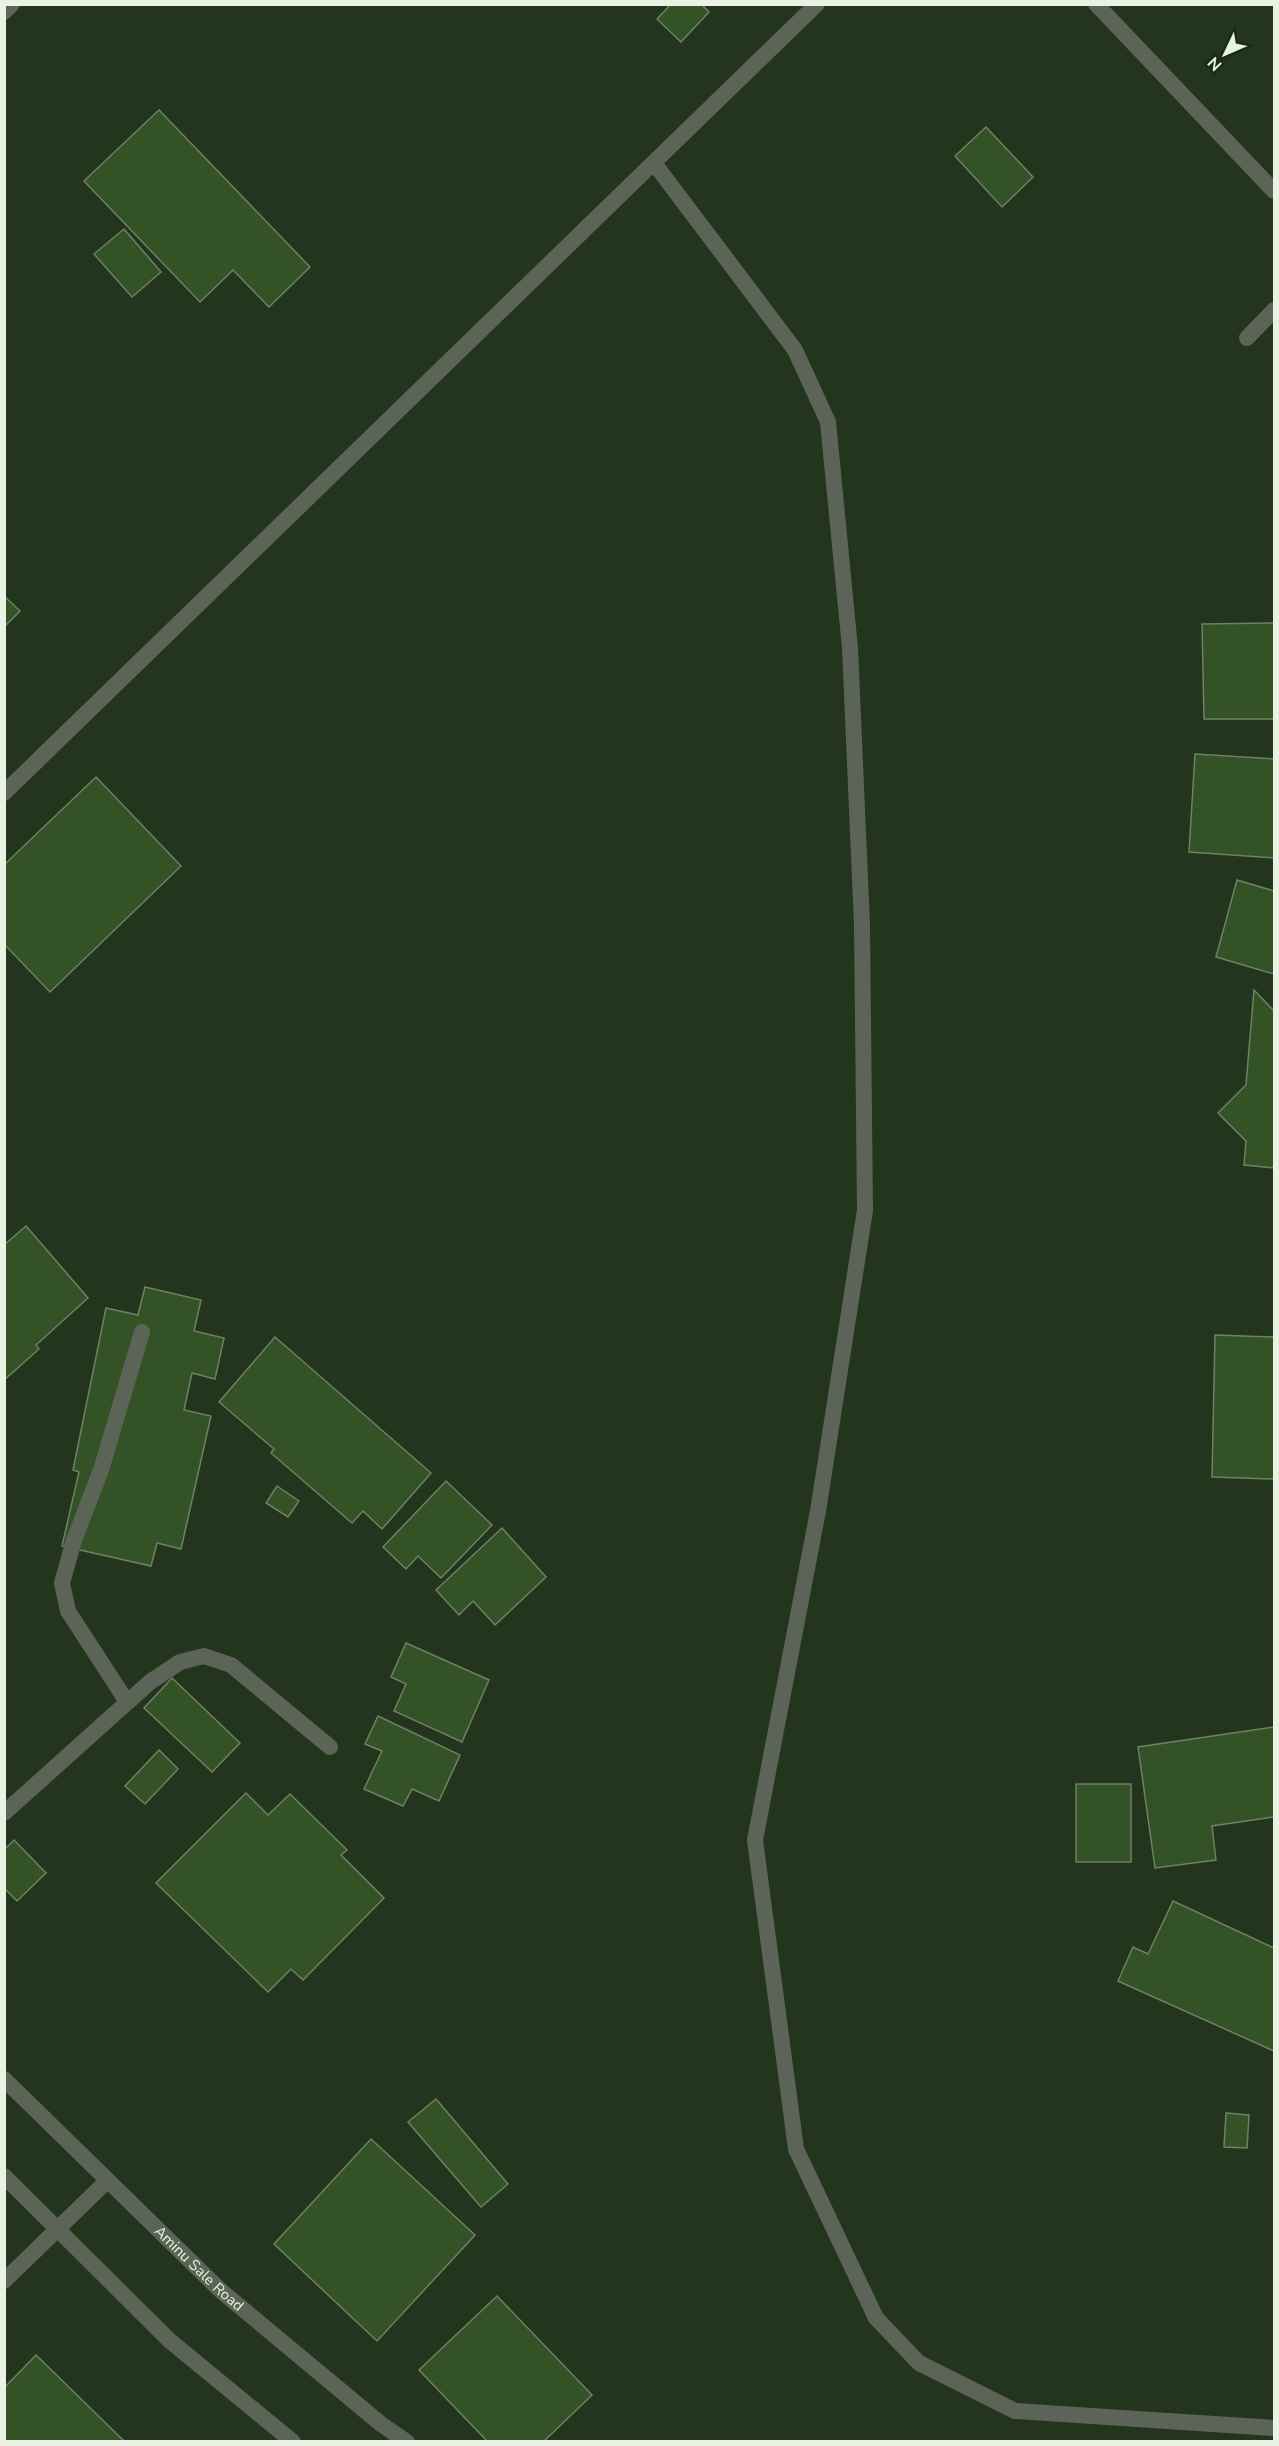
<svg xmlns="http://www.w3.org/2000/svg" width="1279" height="2446" font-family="'Nunito Sans',sans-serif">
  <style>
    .building { fill: #335225; stroke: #6e8166; stroke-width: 1.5 }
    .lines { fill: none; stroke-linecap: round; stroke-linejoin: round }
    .minor { stroke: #5c6458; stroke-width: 16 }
    .tertiary { stroke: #5c6458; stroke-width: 16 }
    .labels { text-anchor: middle; stroke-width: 4.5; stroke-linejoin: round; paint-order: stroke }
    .street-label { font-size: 15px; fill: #e8f3e3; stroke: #1a2b13 }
  </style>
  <rect width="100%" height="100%" fill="#24351d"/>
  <g class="building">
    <path d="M 671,4 L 701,4 L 709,12 L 681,42 L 657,19 Z"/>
    <path d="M 159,110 L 310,267 L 269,307 L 233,270 L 200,302 L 84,181 Z"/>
    <path d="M 986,127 L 1033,177 L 1002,207 L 955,156 Z"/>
    <path d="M 124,229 L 161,272 L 132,297 L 94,254 Z"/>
    <path d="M 4,596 L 20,611 L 4,627 Z"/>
    <path d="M 1274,623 L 1274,719 L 1204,719 L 1202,624 Z"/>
    <path d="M 1195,754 L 1274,759 L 1274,858 L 1189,852 Z"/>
    <path d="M 96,777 L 181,866 L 50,992 L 4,944 L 4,865 Z"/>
    <path d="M 1237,880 L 1274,891 L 1274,974 L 1216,957 Z"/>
    <path d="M 1254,990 L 1274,1011 L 1274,1168 L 1244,1165 L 1246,1141 L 1218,1113 L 1246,1085 Z"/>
    <path d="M 26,1226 L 88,1298 L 36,1345 L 39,1349 L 4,1380 L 4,1245 Z"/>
    <path d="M 145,1287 L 201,1300 L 194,1331 L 224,1338 L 215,1379 L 192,1373 L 184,1410 L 211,1416 L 181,1549 L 157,1543 L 151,1566 L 62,1546 L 79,1472 L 73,1470 L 106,1308 L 138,1315 Z"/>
    <path d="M 1215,1335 L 1274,1337 L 1274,1479 L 1212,1477 Z"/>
    <path d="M 275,1337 L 431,1473 L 382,1529 L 363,1511 L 352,1523 L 271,1453 L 274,1449 L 219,1402 Z"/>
    <path d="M 446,1481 L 492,1525 L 441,1578 L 418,1556 L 406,1569 L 383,1547 Z"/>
    <path d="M 277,1486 L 299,1501 L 288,1517 L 266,1503 Z"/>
    <path d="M 502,1528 L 546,1577 L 495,1625 L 473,1601 L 459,1615 L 436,1590 Z"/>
    <path d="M 406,1643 L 489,1680 L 462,1742 L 394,1711 L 406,1684 L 391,1677 Z"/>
    <path d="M 172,1678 L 240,1743 L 212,1772 L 144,1708 Z"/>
    <path d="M 378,1716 L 460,1755 L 439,1801 L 412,1789 L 403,1806 L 364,1789 L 382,1751 L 365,1744 Z"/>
    <path d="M 1274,1727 L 1274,1817 L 1212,1826 L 1216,1860 L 1155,1868 L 1138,1747 Z"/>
    <path d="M 159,1750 L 178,1769 L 145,1804 L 125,1786 Z"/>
    <rect x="1076" y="1784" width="55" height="78"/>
    <path d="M 246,1793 L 268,1815 L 290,1794 L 347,1850 L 341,1855 L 384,1898 L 303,1980 L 291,1969 L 268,1992 L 156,1883 Z"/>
    <path d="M 14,1840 L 46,1873 L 17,1901 L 4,1888 L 4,1850 Z"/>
    <path d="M 1173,1901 L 1274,1948 L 1274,2051 L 1118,1981 L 1133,1947 L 1148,1954 Z"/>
    <path d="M 436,2099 L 508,2184 L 481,2207 L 408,2122 Z"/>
    <path d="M 1226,2113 L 1249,2115 L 1247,2148 L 1224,2147 Z"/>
    <path d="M 371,2139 L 475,2235 L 377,2341 L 274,2244 Z"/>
    <path d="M 497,2296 L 592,2395 L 543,2442 L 488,2442 L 419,2370 Z"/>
    <path d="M 36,2355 L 125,2442 L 4,2442 L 4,2388 Z"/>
  </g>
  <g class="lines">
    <g class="minor">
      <path d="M 1096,4 L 1274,191"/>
      <path d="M 4,12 L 12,4"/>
      <path d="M 654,163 L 795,350 L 828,422 L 850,648 L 862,925 L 865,1210 L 818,1511 L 755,1840 L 796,2149 L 876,2318 L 919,2363 L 1015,2411 L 1274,2428"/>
      <path d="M 1247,338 L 1274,310"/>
      <path d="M 4,793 L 817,4"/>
      <path d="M 127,1702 L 68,1611 L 62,1583 L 74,1540 L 101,1470 L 142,1332"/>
      <path d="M 4,1813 L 150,1682 L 180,1662 L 204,1656 L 231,1665 L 330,1747"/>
      <path d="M 4,2281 L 107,2181"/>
    </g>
    <g class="tertiary">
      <path id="s1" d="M 4,2079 L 220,2290 L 381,2424 L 407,2442"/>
      <path d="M 4,2176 L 169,2340 L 293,2442"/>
    </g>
  </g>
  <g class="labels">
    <g class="street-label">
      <text dy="5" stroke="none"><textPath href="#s1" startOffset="272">Aminu Sale Road</textPath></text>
    </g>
  </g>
  <rect width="1279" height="2446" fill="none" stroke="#e8f3e3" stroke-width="12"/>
  <g transform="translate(1225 54) rotate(226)" stroke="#1a2b13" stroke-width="4.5" paint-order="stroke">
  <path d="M0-4.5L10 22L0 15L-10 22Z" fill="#e8f3e3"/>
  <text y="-9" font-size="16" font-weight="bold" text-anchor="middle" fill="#e8f3e3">N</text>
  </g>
</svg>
